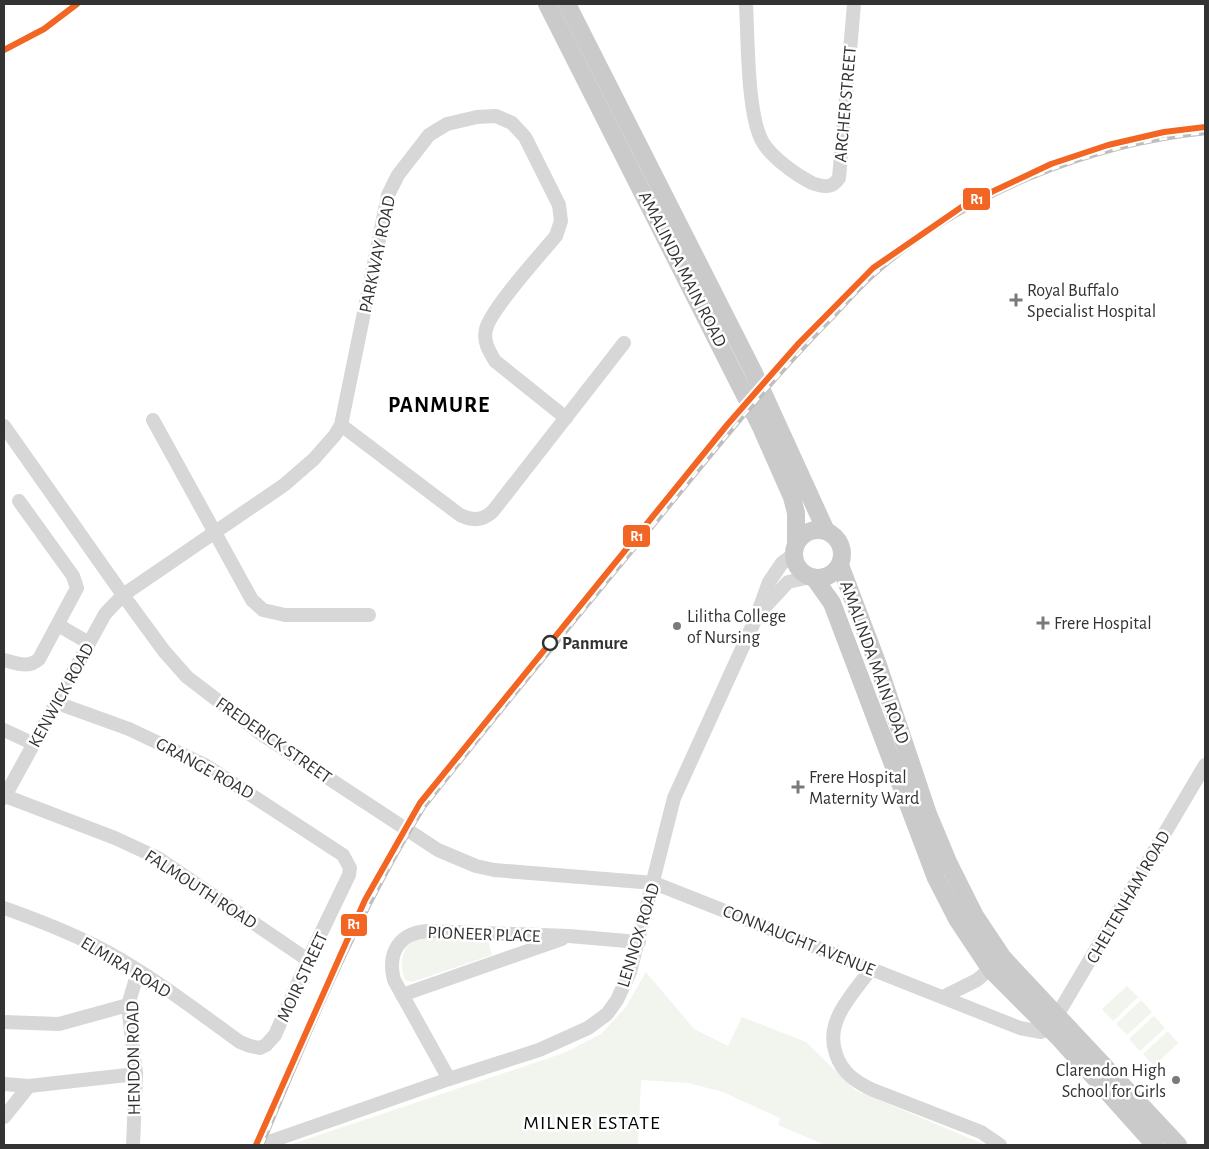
<svg xmlns="http://www.w3.org/2000/svg" width="1209" height="1149" font-family="'Alegreya Sans',sans-serif">
  <style>
    .green { fill: #f1f5ed }
    .lines { fill: none; stroke-linecap: round; stroke-linejoin: round }
    .minor { stroke: #d7d7d7; stroke-width: 14 }
    .major { stroke: #cacaca; stroke-width: 18 }
    .rail-casing { stroke: #bebebe; stroke-width: 4.5 }
    .rail { stroke: #fff; stroke-width: 2.5; stroke-dasharray: 8; stroke-linecap: butt }
    .rail-1-casing { stroke: #fff; stroke-width: 10 }
    .rail-1 { stroke: #f26522; stroke-width: 6 }
    .poi-dot { fill: #7a7a7a; stroke: #fff; stroke-width: 2 }
    .stop-dot { fill: #fff; stroke: #333; stroke-width: 2.5 }
    .labels { text-anchor: middle; stroke-width: 5; stroke-linejoin: round; paint-order: stroke }
    .street-label { font-size: 18px; fill: #333; stroke: #fff }
    .poi-label { font-size: 18px; fill: #333; stroke: #fff; text-anchor: start }
    .stop-label { font-size: 18px; font-weight: bold; fill: #333; stroke: #fff; text-anchor: start }
    .quarter-label { font-size: 20px; letter-spacing: 1px; fill: #000; stroke: #fff }
    .district-label { font-size: 22px; font-weight: bold; letter-spacing: 1px; fill: #000; stroke: #fff }
    .line-badge { stroke: #fff; stroke-width: 2 }
    .badge-label { font-size: 14px; text-anchor: middle; font-weight: bold; fill: #fff }
  </style>
  <rect width="100%" height="100%" fill="#fff"/>
  <g class="green">
    <path d="M 418,937 L 488,939 L 492,955 L 412,982 L 405,980 C 398,964 402,946 418,937 Z"/>
    <path d="M 646,972 L 694,1029 L 728,1046 L 742,1017 L 806,1042 L 855,1090 L 986,1145 L 825,1145 L 778,1125 L 780,1118 L 723,1092 L 688,1083 L 641,1080 L 638,1145 L 289,1145 L 564,1053 L 601,1034 L 626,1007 Z"/>
    <path d="M 1127,986 L 1138,997 L 1113,1021 L 1102,1009 Z"/>
    <path d="M 1141,1000 L 1152,1012 L 1127,1035 L 1116,1024 Z"/>
    <path d="M 1154,1016 L 1165,1028 L 1140,1051 L 1129,1039 Z"/>
    <path d="M 1168,1031 L 1178,1043 L 1154,1066 L 1143,1054 Z"/>
  </g>
  <g class="lines">
    <g class="minor">
      <path d="M 746,4 C 748,38 747,113 762,141 C 771,157 796,175 812,183 C 823,187 832,189 839,178 L 854,4"/>
      <path d="M 153,420 L 252,600 L 263,610 L 285,615 L 369,615"/>
      <path d="M 341,425 L 460,515 C 472,521 483,521 493,511 L 624,343"/>
      <path d="M 4,426 L 123,595 L 164,651 L 187,677 L 264,736 L 438,850 L 476,866 L 494,870 L 654,883 L 1020,1028 L 1041,1032 L 1049,1029 L 1205,765"/>
      <path d="M 764,608 L 788,582 L 810,577"/>
      <path d="M 58,625 L 89,643"/>
      <path d="M 4,660 C 16,663 28,669 39,659 L 77,588 L 73,576 L 19,501"/>
      <path d="M 4,730 L 34,744"/>
      <path d="M 5,796 L 115,838 L 158,858 L 308,960"/>
      <path d="M 4,798 L 105,614 L 123,595 L 284,485 L 314,459 L 335,435 L 341,425 L 388,195 L 398,175 L 429,135 L 447,124 L 477,117 L 496,116 L 512,123 L 525,137 L 559,205 L 561,221 L 556,236 C 540,255 491,309 486,329 C 483,342 489,351 495,361 L 566,418"/>
      <path d="M 4,908 C 35,919 66,931 96,946 C 147,972 194,1009 240,1042 L 250,1046 L 260,1048 L 266,1045 L 275,1035 L 308,960 L 349,875 L 350,868 L 343,855 L 205,765 L 129,729 L 57,703"/>
      <path d="M 871,969 C 853,994 824,1021 836,1054 C 842,1073 856,1082 873,1090 L 981,1132 L 1000,1145"/>
      <path d="M 402,995 L 562,939"/>
      <path d="M 943,997 L 977,980 L 997,963"/>
      <path d="M 4,1022 L 59,1024 L 128,1005"/>
      <path d="M 449,1079 L 394,980 C 387,953 399,933 427,931 L 569,936 L 639,942"/>
      <path d="M 4,1084 L 29,1086 L 136,1074"/>
      <path d="M 4,1117 L 29,1086"/>
      <path d="M 133,1145 L 136,1074 L 128,1005 L 138,972"/>
      <path d="M 260,1145 L 449,1079 L 539,1050 L 588,1028 L 607,1014 L 617,1000 L 630,972 L 674,798 L 756,618 L 769,582 L 782,563 L 793,555"/>
    </g>
    <g class="major">
      <path d="M 547,4 L 761,427 L 792,497 L 796,513 L 796,542"/>
      <path d="M 567,4 L 753,371 L 826,531"/>
      <circle cx="818" cy="554" r="24"/>
      <path d="M 840,565 L 878,665 L 928,814 L 948,862 L 975,916 L 1003,958 L 1178,1145"/>
      <path d="M 815,579 L 832,603 L 936,878 L 957,919 L 991,970 L 1060,1039 L 1155,1145"/>
    </g>
    <g class="rail-casing">
      <g id="rail">
        <path d="M 4,50 L 44,29 L 77,4"/>
        <path d="M 262,1145 C 310,1030 358,914 424,807 C 500,711 578,616 657,521 C 714,451 771,380 835,315 C 848,301 861,286 876,273 C 965,195 1088,145 1205,133"/>
      </g>
    </g>
    <use href="#rail" class="rail"/>
    <g class="rail-1-casing">
      <g id="rail-1">
        <path d="M 4,50 L 44,29 L 77,4"/>
        <path d="M 256,1145 L 365,900 L 420,803 L 727,425 L 799,343 L 873,268 L 966,204 L 1051,164 L 1108,145 L 1164,132 L 1205,127"/>
      </g>
    </g>
    <use href="#rail-1" class="rail-1"/>
  </g>
  <g class="poi-dot">
    <path d="M1013.5 292.5h5v5h5v5h-5v5h-5v-5h-5v-5h5z"/>
    <path d="M1040.5 615.5h5v5h5v5h-5v5h-5v-5h-5v-5h5z"/>
    <circle cx="677" cy="626" r="5"/>
    <path d="M795.5 779.5h5v5h5v5h-5v5h-5v-5h-5v-5h5z"/>
    <circle cx="1176" cy="1080" r="5"/>
  </g>
  <circle class="stop-dot" cx="550" cy="643" r="7"/>
  <g class="labels">
    <g class="street-label">
      <text transform="translate(845 104) rotate(-85)" y="6">ARCHER STREET</text>
      <text transform="translate(377 254) rotate(-78)" y="6">PARKWAY ROAD</text>
      <text transform="translate(683 269) rotate(63)" y="6">AMALINDA MAIN ROAD</text>
      <text transform="translate(875 662) rotate(70)" y="6">AMALINDA MAIN ROAD</text>
      <text transform="translate(61 695) rotate(-61)" y="6">KENWICK ROAD</text>
      <text transform="translate(274 740) rotate(35)" y="6">FREDERICK STREET</text>
      <text transform="translate(205 768) rotate(29)" y="6">GRANGE ROAD</text>
      <text transform="translate(201 889) rotate(33)" y="6">FALMOUTH ROAD</text>
      <text transform="translate(1128 897) rotate(-60)" y="6">CHELTENHAM ROAD</text>
      <text transform="translate(484 934) rotate(2)" y="6">PIONEER PLACE</text>
      <text transform="translate(638 935) rotate(-73)" y="6">LENNOX ROAD</text>
      <text transform="translate(799 940) rotate(22)" y="6">CONNAUGHT AVENUE</text>
      <text transform="translate(126 967) rotate(31)" y="6">ELMIRA ROAD</text>
      <text transform="translate(302 977) rotate(-65)" y="6">MOIR STREET</text>
      <text transform="translate(133 1058) rotate(-91)" y="6">HENDON ROAD</text>
    </g>
    <g class="poi-label">
      <text x="1027" y="296">Royal Buffalo<tspan x="1027" dy="21">Specialist Hospital</tspan></text>
      <text x="687" y="622">Lilitha College<tspan x="687" dy="21">of Nursing</tspan></text>
      <text x="1054" y="629">Frere Hospital</text>
      <text x="809" y="783">Frere Hospital<tspan x="809" dy="21">Maternity Ward</tspan></text>
      <text x="1166" y="1076" text-anchor="end">Clarendon High<tspan x="1166" dy="21">School for Girls</tspan></text>
    </g>
    <g class="stop-label">
      <text x="562" y="649">Panmure</text>
    </g>
    <g class="quarter-label">
      <text x="592" y="1129">MILNER ESTATE</text>
    </g>
    <g class="district-label">
      <text x="439" y="412">PANMURE</text>
    </g>
  </g>
  <g class="line-badge">
    <rect x="962" y="187" width="29" height="24" rx="5" fill="#f26522"/>
    <rect x="622" y="524" width="29" height="24" rx="5" fill="#f26522"/>
    <rect x="340" y="913" width="28" height="24" rx="5" fill="#f26522"/>
  </g>
  <g class="badge-label">
    <text x="977" y="204">R1</text>
    <text x="637" y="541">R1</text>
    <text x="354" y="929">R1</text>
  </g>
  <rect width="1209" height="1149" fill="none" stroke="#333333" stroke-width="10"/>
</svg>
